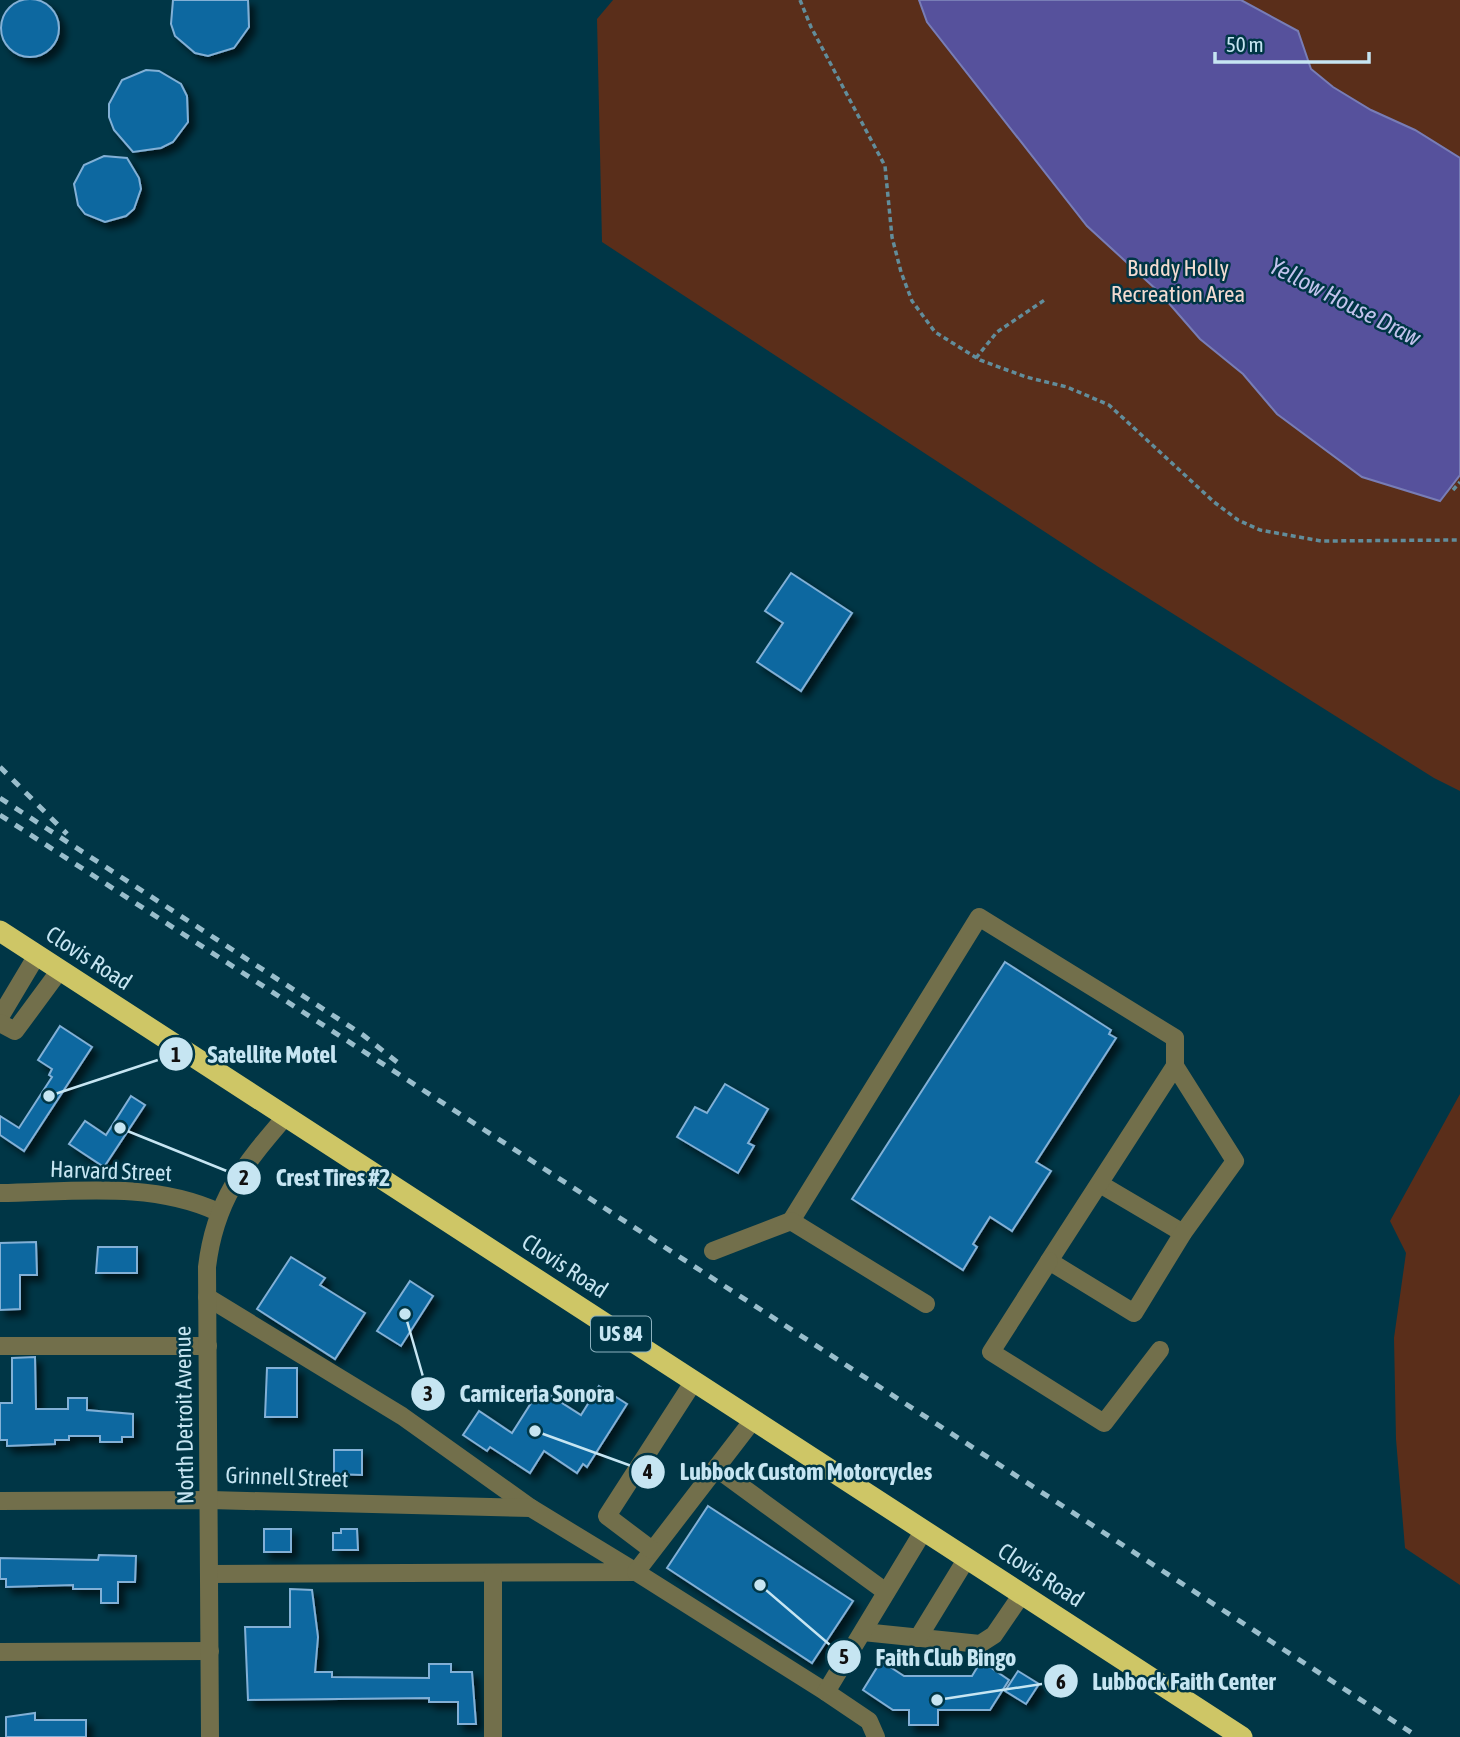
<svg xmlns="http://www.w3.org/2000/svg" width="1460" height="1737" font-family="'Asap Condensed',sans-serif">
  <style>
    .green { fill: #5a2e1a }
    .water { fill: #56519c; stroke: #787db6; stroke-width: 2 }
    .building { fill: #0d68a0; stroke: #82b0d6; stroke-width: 2; filter: url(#shadow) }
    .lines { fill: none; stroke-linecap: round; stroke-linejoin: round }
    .path { stroke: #628d9b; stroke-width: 3.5; stroke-dasharray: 5 3.5; stroke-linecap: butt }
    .minor { stroke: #726f4b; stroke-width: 18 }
    .highway { stroke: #cec666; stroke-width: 21 }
    .rail { stroke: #9abecc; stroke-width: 5; stroke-dasharray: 9 9; stroke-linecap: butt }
    .labels { text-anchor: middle; stroke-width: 5; stroke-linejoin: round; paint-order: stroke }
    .shield { fill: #003646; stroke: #8bb0be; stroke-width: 2 }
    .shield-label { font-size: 21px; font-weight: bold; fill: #c6e5f2 }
    .park-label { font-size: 23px; fill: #f2dbd1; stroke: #003646 }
    .street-label { font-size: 23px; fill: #c6e5f2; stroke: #003646 }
    .water-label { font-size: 24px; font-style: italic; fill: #c2c3ed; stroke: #003646 }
    .leader { fill: none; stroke: #c6e5f2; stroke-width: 2.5 }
    .callout-dot { fill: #c6e5f2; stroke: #003646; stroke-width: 2.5 }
    .mark-label { font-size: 21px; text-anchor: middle; font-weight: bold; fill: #111 }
    .callout-label { font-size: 24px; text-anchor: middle; font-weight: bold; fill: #c6e5f2; stroke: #003646; stroke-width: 5; stroke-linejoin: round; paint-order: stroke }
  </style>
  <defs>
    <filter id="shadow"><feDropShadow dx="6" dy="6" stdDeviation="3.5" flood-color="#0009"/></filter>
  </defs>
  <rect width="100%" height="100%" fill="#003646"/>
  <g class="green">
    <path d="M 613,0 L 1460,0 L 1460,791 L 1434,778 L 1097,566 L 602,242 L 597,19 Z"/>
    <path d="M 1460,1094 L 1460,1585 L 1405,1548 L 1396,1439 L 1394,1338 L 1406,1253 L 1390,1221 Z"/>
  </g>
  <path class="water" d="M 919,0 L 1241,0 L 1298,31 L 1311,69 L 1333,87 L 1371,110 L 1415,130 L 1460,158 L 1460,475 L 1440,501 L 1362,477 L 1277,414 L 1243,374 L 1200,339 L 1160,293 L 1087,226 L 927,22 Z"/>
  <g class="building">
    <circle cx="30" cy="28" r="29"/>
    <path d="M 173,0 L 248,0 L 249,27 L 234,48 L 208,56 L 195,53 L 175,36 L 171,24 Z"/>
    <path d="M 146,70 L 159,71 L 181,84 L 187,96 L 188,122 L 173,142 L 161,148 L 133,152 L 114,130 L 109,117 L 109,104 L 122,80 Z"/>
    <path d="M 104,156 L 127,158 L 139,178 L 141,189 L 134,209 L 126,216 L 105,222 L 85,214 L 78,205 L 74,184 L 84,165 Z"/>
    <path d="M 791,573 L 852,613 L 801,691 L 757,662 L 783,623 L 765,611 Z"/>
    <path d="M 1005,962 L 1111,1030 L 1109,1034 L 1116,1038 L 1036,1162 L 1051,1171 L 1012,1231 L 990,1217 L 973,1244 L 977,1247 L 963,1270 L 852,1199 Z"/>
    <path d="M 60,1026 L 92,1047 L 24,1151 L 0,1135 L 0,1116 L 19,1128 L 52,1077 L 49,1075 L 52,1069 L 38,1060 Z"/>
    <path d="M 725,1084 L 768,1109 L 748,1143 L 754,1146 L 738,1173 L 677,1137 L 695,1107 L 707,1113 Z"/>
    <path d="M 131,1096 L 145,1105 L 104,1167 L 69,1144 L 85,1121 L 106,1135 Z"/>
    <path d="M 36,1242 L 37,1275 L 20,1275 L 20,1309 L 0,1310 L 0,1243 Z"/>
    <path d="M 98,1247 L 137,1247 L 137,1273 L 96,1273 Z"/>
    <path d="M 291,1257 L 325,1278 L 320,1285 L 365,1313 L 335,1359 L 257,1309 Z"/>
    <path d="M 410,1281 L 433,1296 L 401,1346 L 377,1331 Z"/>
    <path d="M 35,1357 L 36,1409 L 68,1409 L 68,1398 L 87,1398 L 87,1410 L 133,1414 L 133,1437 L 122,1437 L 122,1442 L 100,1442 L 100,1436 L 69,1436 L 69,1440 L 55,1440 L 55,1444 L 7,1446 L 7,1440 L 0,1440 L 0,1403 L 12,1403 L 12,1358 Z"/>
    <path d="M 267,1368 L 297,1368 L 297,1417 L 265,1417 Z"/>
    <path d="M 599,1386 L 627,1404 L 587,1467 L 583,1464 L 577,1473 L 544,1451 L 530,1473 L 490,1447 L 487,1451 L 463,1435 L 479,1411 L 512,1433 L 540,1389 L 581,1415 Z"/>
    <path d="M 334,1450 L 362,1450 L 362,1475 L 334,1474 Z"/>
    <path d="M 708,1506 L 853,1601 L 812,1663 L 667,1568 Z"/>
    <rect x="264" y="1529" width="27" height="23"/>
    <path d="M 341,1529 L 357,1529 L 358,1550 L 333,1550 L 333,1533 L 341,1533 Z"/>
    <path d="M 99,1555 L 136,1556 L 135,1582 L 118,1582 L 118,1603 L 101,1603 L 101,1589 L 73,1589 L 73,1585 L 6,1587 L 6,1579 L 0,1579 L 0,1558 L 98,1560 Z"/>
    <path d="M 290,1589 L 312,1590 L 318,1637 L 315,1672 L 332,1672 L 332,1677 L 429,1678 L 429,1664 L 451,1664 L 451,1672 L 472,1672 L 476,1724 L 458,1724 L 458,1702 L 429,1702 L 429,1698 L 248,1700 L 245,1627 L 290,1627 Z"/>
    <path d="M 881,1661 L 904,1676 L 972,1676 L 981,1661 L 1009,1680 L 990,1710 L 938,1710 L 938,1725 L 909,1725 L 909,1710 L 893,1710 L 863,1690 Z"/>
    <path d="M 1018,1671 L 1039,1684 L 1026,1704 L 1005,1691 Z"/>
    <path d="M 35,1713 L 35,1720 L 86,1720 L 86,1737 L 6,1737 L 6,1717 Z"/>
  </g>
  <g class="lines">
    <g class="path">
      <path d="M 800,0 L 811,27 L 885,166 L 892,237 L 901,272 L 912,301 L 935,332 L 980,360 L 1026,377 L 1067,387 L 1109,405 L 1214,502 L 1238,520 L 1260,530 L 1321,541 L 1460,540"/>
      <path d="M 976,358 L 997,332 L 1046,299"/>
      <path d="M 1453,490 L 1460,482"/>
    </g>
    <g class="minor">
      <path d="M 0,1017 L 37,955"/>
      <path d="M 0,1023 L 15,1031 L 60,970"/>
      <path d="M 1100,1184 L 1183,1233"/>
      <path d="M 0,1193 C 73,1192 151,1181 218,1212"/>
      <path d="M 791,1221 L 979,917 L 1175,1038 L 1175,1066 L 1235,1161 L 1183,1233 L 1134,1313 L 1049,1261 L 1175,1066"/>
      <path d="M 713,1251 L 791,1221 L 926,1304"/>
      <path d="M 1049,1261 L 991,1352 L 1104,1423 L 1160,1350"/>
      <path d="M 207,1297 L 402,1416 L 531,1508 L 636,1572 L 210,1574"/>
      <path d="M 0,1346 L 208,1346"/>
      <path d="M 753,1420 L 636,1572 L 826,1692"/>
      <path d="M 716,1468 L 886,1592"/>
      <path d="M 0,1501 L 210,1500 L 531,1508"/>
      <path d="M 652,1550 L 607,1516 L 694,1381"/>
      <path d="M 493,1573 L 493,1737"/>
      <path d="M 863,1632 L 980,1644 L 994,1635 L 1022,1594"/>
      <path d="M 918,1638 L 967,1558"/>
      <path d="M 0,1652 L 210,1651"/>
      <path d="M 210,1737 L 207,1267 C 215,1200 243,1166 286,1116"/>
      <path d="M 876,1737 L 869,1721 L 826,1692 L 924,1530"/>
    </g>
    <path class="highway" d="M 0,931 L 1242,1737"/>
    <g class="rail">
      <path d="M 0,767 L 67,834"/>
      <path d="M 0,798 L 363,1035 L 402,1066"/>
      <path d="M 0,815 L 1418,1737"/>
    </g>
  </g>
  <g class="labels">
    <rect class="shield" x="591" y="1316.5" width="60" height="35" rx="5"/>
    <g class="shield-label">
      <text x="621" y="1341">US 84</text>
    </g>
    <g class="park-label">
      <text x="1178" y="276">Buddy Holly<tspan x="1178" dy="26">Recreation Area</tspan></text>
    </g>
    <g class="street-label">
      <text transform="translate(89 958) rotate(33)" y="8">Clovis Road</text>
      <text transform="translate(111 1171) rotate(2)" y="8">Harvard Street</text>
      <text transform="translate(565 1266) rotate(33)" y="8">Clovis Road</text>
      <text transform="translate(184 1415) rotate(-91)" y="8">North Detroit Avenue</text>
      <text transform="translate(287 1477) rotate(2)" y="8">Grinnell Street</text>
      <text transform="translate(1041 1575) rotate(33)" y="8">Clovis Road</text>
    </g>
    <g class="water-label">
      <text transform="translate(1345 302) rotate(27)" y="8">Yellow House Draw</text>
    </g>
  </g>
  <path class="leader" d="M49 1096L176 1054M120 1128L244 1178M405 1314L428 1394M535 1431L648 1472M760 1585L844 1657M937 1700L1061 1681"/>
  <g class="callout-dot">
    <circle cx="49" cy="1096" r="7"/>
    <circle cx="120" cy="1128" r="7"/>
    <circle cx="405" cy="1314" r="7"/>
    <circle cx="535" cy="1431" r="7"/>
    <circle cx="760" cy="1585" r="7"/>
    <circle cx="937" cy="1700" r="7"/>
    <circle cx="176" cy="1054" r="18"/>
    <circle cx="244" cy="1178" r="18"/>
    <circle cx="428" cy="1394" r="18"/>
    <circle cx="648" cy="1472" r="18"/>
    <circle cx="844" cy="1657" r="18"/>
    <circle cx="1061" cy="1681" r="18"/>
  </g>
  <g class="mark-label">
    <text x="176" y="1062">1</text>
    <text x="244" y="1185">2</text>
    <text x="428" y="1401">3</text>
    <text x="648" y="1479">4</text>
    <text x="844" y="1664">5</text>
    <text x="1061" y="1689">6</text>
  </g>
  <g class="callout-label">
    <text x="272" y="1063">Satellite Motel</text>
    <text x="333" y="1186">Crest Tires #2</text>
    <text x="537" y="1402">Carniceria Sonora</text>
    <text x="806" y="1480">Lubbock Custom Motorcycles</text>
    <text x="946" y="1666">Faith Club Bingo</text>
    <text x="1184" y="1690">Lubbock Faith Center</text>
  </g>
  <path d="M1215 52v10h154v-10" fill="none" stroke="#c6e5f2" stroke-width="3.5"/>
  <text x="1226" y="52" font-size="21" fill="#c6e5f2" stroke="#003646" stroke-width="5" paint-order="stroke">50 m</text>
</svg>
